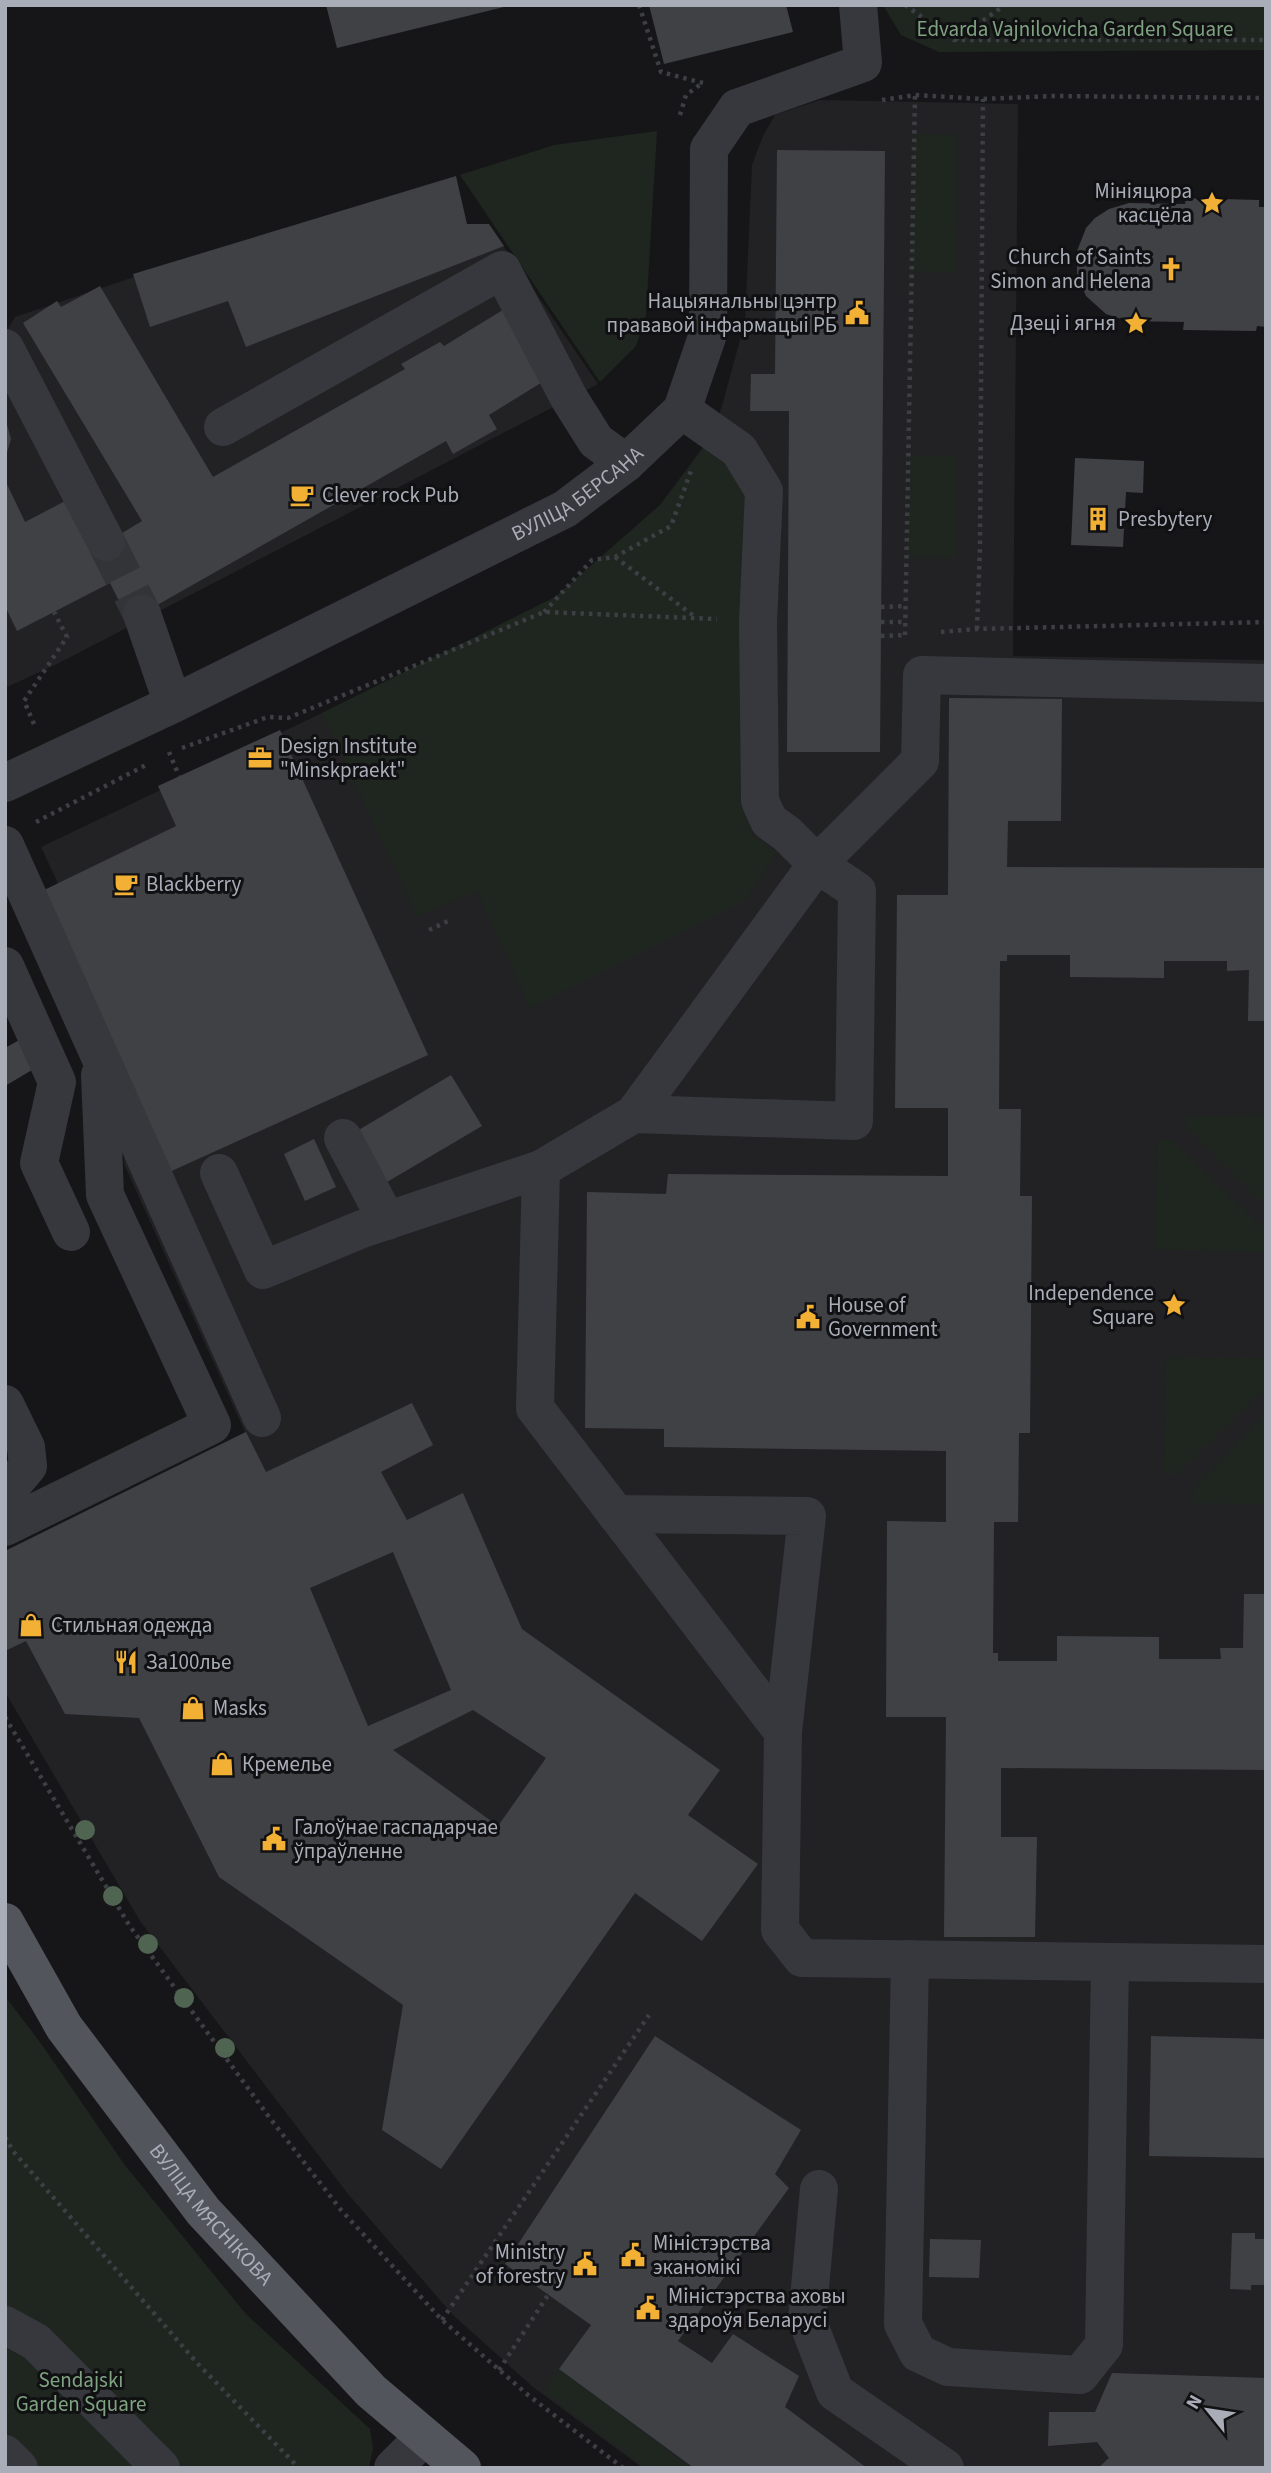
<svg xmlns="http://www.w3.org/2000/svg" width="1271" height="2473" font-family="'Source Sans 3',sans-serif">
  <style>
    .built { fill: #222225 }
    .green { fill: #1e261f }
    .building { fill: #404145; fill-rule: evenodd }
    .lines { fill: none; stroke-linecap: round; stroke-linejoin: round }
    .minor-tunnel { stroke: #333438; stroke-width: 38; stroke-dasharray: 38 19; stroke-linecap: butt }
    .path { stroke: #3d3f44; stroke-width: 4.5; stroke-dasharray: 3.5 5; stroke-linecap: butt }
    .minor { stroke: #37383d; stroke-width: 38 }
    .major { stroke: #53555c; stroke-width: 38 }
    .tree { fill: #506452 }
    .labels { text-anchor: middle; stroke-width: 6; stroke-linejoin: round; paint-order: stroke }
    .park-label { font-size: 21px; fill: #7fa381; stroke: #111113 }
    .poi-label { font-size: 21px; fill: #a8adb8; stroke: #111113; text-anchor: start }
    .street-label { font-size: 21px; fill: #a8adb8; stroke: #111113 }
  </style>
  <rect width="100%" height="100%" fill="#161618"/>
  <g class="built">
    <path d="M 820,100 L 1018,104 L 1013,656 L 1266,660 L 1266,2468 L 643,2468 L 533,2387 L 453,2315 L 348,2194 L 140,1921 L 5,1692 L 5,1551 L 245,1432 L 124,1164 L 132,1041 L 41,847 L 322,713 L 555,598 L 660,505 L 715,431 L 745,322 L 752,165 L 763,136 L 775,115 Z"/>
    <path d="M 494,232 L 598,384 L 57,664 L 5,688 L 5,334 L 15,317 L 223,247 L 229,301 Z"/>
  </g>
  <g class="green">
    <path d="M 883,5 L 1266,5 L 1266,50 L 939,52 L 901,35 Z"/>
    <path d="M 657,131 L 646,315 L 636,346 L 600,382 L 460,175 L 554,145 Z"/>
    <path d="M 914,134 L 958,135 L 956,273 L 912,272 Z"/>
    <path d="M 704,448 L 727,465 L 745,495 L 739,800 L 753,835 L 777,852 L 745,901 L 530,1008 L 477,891 L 417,916 L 322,713 L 555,597 L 660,505 Z"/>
    <path d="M 909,456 L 956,456 L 956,557 L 908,557 Z"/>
    <path d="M 1266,1115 L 1266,1206 L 1186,1128 L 1186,1116 Z"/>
    <path d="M 1158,1139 L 1171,1140 L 1266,1231 L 1266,1252 L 1155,1250 Z"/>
    <path d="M 1166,1357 L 1266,1358 L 1266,1388 L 1177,1474 L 1164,1474 Z"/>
    <path d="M 1266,1414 L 1266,1504 L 1192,1503 L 1193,1489 Z"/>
    <path d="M 5,1996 L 42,2045 L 124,2164 L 245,2313 L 370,2429 L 373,2448 L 369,2468 L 5,2468 Z"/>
    <path d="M 559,2369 L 691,2468 L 646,2468 L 544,2392 Z"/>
  </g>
  <g class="building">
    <path d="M 326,5 L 508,5 L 508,6 L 337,48 Z"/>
    <path d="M 649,5 L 786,5 L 793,32 L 664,64 Z"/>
    <path d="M 777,150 L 885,151 L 880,752 L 787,752 L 789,411 L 750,411 L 751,374 L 775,374 Z"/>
    <path d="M 456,176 L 467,224 L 489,224 L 504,246 L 246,347 L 228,301 L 150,327 L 133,274 Z"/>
    <path d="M 1186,198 L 1259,200 L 1259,207 L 1266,207 L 1266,327 L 1257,326 L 1256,331 L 1183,330 L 1184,322 L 1127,321 L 1106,314 L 1086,296 L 1077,275 L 1077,251 L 1086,228 L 1095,218 L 1109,209 L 1129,203 L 1185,204 Z"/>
    <path d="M 100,286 L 213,477 L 405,369 L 401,364 L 440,342 L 444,346 L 506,308 L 549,378 L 489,415 L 497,429 L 453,454 L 446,441 L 129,621 L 110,583 L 17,631 L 5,606 L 5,480 L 25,522 L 69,499 L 94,550 L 142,521 L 23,323 L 57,301 L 61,307 Z"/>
    <path d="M 5,417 L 11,439 L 6,456 L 5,456 Z"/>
    <path d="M 1075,458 L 1144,461 L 1143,493 L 1126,492 L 1123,547 L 1071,545 Z"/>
    <path d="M 949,698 L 1062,699 L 1061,821 L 1008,821 L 1007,867 L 1266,868 L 1266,1021 L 1248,1021 L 1249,970 L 1227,971 L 1227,961 L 1164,961 L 1164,978 L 1070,977 L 1070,955 L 1007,955 L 1007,961 L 1000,961 L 999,1109 L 1021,1109 L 1020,1196 L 1032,1196 L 1030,1433 L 1019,1433 L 1018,1522 L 994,1522 L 993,1653 L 998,1653 L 998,1661 L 1057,1661 L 1057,1636 L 1159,1637 L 1159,1659 L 1221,1659 L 1220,1648 L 1243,1648 L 1244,1594 L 1266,1594 L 1266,1770 L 1001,1768 L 1001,1837 L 1037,1837 L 1035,1937 L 944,1937 L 946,1717 L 886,1717 L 887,1521 L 946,1522 L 946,1451 L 664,1447 L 664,1429 L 585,1428 L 587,1192 L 666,1194 L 668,1174 L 948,1176 L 948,1108 L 895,1108 L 897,895 L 948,895 Z"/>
    <path d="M 280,730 L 428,1055 L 165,1174 L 40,892 L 176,826 L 158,786 Z"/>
    <path d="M 21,1039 L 37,1067 L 5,1086 L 5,1048 Z"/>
    <path d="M 451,1075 L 482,1126 L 387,1182 L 357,1131 Z"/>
    <path d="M 314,1139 L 336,1187 L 305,1201 L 284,1154 Z"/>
    <path d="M 412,1403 L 433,1445 L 381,1472 L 407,1520 L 463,1493 L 522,1629 L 720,1770 L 688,1815 L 758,1864 L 702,1941 L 635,1893 L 441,2169 L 382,2130 L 403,2005 L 219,1877 L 139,1718 L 65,1714 L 26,1641 L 5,1651 L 5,1551 L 246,1432 L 266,1472 ZM 393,1552 L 451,1690 L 368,1726 L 310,1588 ZM 473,1710 L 546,1758 L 498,1826 L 393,1750 Z"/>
    <path d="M 655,2036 L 801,2130 L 775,2174 L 789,2188 L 678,2341 L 712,2363 L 733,2334 L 799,2376 L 785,2407 L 867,2468 L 694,2468 L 559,2369 L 591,2325 L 505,2264 Z"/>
    <path d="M 1151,2036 L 1266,2039 L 1266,2158 L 1149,2156 Z"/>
    <path d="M 1232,2233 L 1255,2233 L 1255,2239 L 1266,2239 L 1266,2285 L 1251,2285 L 1251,2290 L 1230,2289 Z"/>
    <path d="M 930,2239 L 981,2240 L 979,2278 L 929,2277 Z"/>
    <path d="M 1112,2373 L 1266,2378 L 1266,2468 L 1098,2468 L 1109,2458 L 1097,2442 L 1048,2446 L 1049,2412 L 1095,2412 Z"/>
  </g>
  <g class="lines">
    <path class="minor-tunnel" d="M 106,542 L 142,614"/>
    <g class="path">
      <path d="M 639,5 L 661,72 L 703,83"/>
      <path d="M 905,5 L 954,40 L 1266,40"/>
      <path d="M 955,40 L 1005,5"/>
      <path d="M 882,100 L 915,95 L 983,99 L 1054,96 L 1266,98"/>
      <path d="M 680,115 L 686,95 L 701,84"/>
      <path d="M 615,557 L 694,616"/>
      <path d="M 881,607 L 906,606"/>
      <path d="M 544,612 L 592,560 L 615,557 L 671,526 L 692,468"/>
      <path d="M 881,622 L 905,622"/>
      <path d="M 977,629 L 980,546 L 983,99"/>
      <path d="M 941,632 L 977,629 L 1266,622"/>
      <path d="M 905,635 L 915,95"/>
      <path d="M 881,636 L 905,635"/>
      <path d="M 34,724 L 24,701 L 67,637 L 54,612"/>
      <path d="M 182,748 L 268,717 L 288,718 L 544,612 L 717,619"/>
      <path d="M 169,752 L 179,776"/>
      <path d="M 36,822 L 146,765"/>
      <path d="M 429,930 L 448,921"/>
      <path d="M 5,1717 L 129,1925 L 269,2117 L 341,2210 L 442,2320 L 528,2395 L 623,2468"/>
      <path d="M 5,2137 L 13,2151 L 198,2364 L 299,2468"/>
      <path d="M 442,2320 L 649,2015"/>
      <path d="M 499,2370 L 548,2295"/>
    </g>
    <g class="minor">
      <path d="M 5,348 L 106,542"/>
      <path d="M 223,427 L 502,270 L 569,398 L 596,441 L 626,463"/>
      <path d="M 142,614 L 173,704"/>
      <path d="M 1266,683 L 922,675 L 920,761 L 817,864 L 634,1114 L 541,1169 L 535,1408 L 783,1732 L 780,1930 L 802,1958 L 1266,1964"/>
      <path id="s1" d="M 5,783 L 173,704 L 565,509 L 626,463 L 682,410 L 708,334 L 709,149 L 737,108 L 863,63 L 858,5"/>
      <path d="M 5,845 L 262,1418"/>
      <path d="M 5,966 L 57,1082 L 39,1163 L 71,1232"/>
      <path d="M 634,1114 L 854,1121 L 857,891 L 817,864 L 787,834 L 769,821 L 760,801 L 758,622 L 764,491 L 739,450 L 682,410"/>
      <path d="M 343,1138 L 387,1221"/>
      <path d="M 219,1173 L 263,1270 L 362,1229 L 541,1169"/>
      <path d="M 5,1404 L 26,1447 L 28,1466 L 13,1484 L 5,1488"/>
      <path d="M 616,1514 L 807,1516 L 783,1732"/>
      <path d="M 5,1527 L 212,1425 L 105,1195 L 100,1075"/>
      <path d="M 910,1959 L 903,2324 L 918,2353 L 948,2367 L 1080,2375 L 1104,2345 L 1110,1962"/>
      <path d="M 819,2189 L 807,2320 L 835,2392 L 945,2468"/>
      <path d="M 5,2325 L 36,2342 L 161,2468"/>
      <path d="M 5,2454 L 19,2468"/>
      <path d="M 393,2468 L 424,2437"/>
    </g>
    <path class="major" id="s2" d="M 5,1922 L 64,2027 L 203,2211 L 371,2391 L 462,2468"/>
  </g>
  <g class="tree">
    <circle cx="85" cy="1830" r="10"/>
    <circle cx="113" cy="1896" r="10"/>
    <circle cx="148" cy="1944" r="10"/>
    <circle cx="184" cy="1998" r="10"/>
    <circle cx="225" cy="2048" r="10"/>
  </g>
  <defs>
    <g id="sight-bare" transform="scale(1.89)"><path d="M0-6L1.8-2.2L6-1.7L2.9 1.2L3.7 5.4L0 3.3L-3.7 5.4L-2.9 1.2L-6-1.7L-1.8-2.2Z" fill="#f2b134" stroke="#111113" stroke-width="2.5" paint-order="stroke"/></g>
    <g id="church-bare" transform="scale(1.89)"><path d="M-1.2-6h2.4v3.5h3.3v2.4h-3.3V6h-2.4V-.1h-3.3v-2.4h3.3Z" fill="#f2b134" stroke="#111113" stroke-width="2.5" paint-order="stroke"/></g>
    <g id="civic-bare" transform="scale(1.89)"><path d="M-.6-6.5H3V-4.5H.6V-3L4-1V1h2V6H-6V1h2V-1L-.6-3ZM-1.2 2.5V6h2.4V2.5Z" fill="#f2b134" stroke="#111113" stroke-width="2.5" paint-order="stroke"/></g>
    <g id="cafe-bare" transform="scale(1.89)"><path d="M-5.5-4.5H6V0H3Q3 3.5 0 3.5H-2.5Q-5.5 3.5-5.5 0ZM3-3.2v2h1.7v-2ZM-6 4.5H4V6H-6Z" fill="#f2b134" stroke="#111113" stroke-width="2.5" paint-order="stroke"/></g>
    <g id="building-bare" transform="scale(1.89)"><path d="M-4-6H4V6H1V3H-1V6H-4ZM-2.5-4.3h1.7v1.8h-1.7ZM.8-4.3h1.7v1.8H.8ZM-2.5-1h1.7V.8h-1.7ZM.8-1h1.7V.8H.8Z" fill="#f2b134" stroke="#111113" stroke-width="2.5" paint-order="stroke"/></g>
    <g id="office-bare" transform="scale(1.89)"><path d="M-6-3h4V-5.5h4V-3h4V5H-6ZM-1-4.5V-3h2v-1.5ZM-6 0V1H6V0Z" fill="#f2b134" stroke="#111113" stroke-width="2.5" paint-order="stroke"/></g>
    <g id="shop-bare" transform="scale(1.89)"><path d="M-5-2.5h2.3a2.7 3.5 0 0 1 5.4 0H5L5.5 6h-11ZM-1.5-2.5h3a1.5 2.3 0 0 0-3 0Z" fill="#f2b134" stroke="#111113" stroke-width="2.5" paint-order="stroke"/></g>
    <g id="restaurant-bare" transform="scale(1.89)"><path d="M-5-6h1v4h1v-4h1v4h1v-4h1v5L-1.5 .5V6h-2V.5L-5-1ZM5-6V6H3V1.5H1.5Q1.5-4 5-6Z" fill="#f2b134" stroke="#111113" stroke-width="2.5" paint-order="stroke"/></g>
  </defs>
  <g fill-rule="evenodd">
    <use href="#sight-bare" x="1212" y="203"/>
    <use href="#church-bare" x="1171" y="269"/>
    <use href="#civic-bare" x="857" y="313"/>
    <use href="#sight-bare" x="1136" y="323"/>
    <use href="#cafe-bare" x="302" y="495"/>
    <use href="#building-bare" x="1098" y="519"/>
    <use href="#office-bare" x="260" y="758"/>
    <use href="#cafe-bare" x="126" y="884"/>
    <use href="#sight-bare" x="1174" y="1305"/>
    <use href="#civic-bare" x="808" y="1317"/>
    <use href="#shop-bare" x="31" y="1625"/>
    <use href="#restaurant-bare" x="126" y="1662"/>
    <use href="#shop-bare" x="193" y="1708"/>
    <use href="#shop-bare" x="222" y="1764"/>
    <use href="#civic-bare" x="274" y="1839"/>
    <use href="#civic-bare" x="633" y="2255"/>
    <use href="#civic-bare" x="585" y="2264"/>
    <use href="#civic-bare" x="648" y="2308"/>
  </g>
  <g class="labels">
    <g class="park-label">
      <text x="1075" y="36">Edvarda Vajnilovicha Garden Square</text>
      <text x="81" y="2387">Sendajski<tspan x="81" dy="24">Garden Square</tspan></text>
    </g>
    <g class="poi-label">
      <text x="1192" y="198" text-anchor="end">Мініяцюра<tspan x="1192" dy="24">касцёла</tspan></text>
      <text x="1151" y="264" text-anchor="end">Church of Saints<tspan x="1151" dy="24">Simon and Helena</tspan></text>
      <text x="837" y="308" text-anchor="end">Нацыянальны цэнтр<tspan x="837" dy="24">прававой інфармацыі РБ</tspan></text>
      <text x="1116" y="330" text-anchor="end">Дзеці і ягня</text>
      <text x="322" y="502">Clever rock Pub</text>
      <text x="1118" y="526">Presbytery</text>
      <text x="280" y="753">Design Institute<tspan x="280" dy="24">"Minskpraekt"</tspan></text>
      <text x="146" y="891">Blackberry</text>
      <text x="1154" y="1300" text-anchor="end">Independence<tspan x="1154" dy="24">Square</tspan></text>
      <text x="828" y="1312">House of<tspan x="828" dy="24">Government</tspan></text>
      <text x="51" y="1632">Стильная одежда</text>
      <text x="146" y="1669">За100лье</text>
      <text x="213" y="1715">Masks</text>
      <text x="242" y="1771">Кремелье</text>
      <text x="294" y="1834">Галоўнае гаспадарчае<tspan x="294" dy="24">ўпраўленне</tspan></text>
      <text x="653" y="2250">Міністэрства<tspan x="653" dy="24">эканомікі</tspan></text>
      <text x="565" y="2259" text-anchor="end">Ministry<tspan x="565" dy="24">of forestry</tspan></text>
      <text x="668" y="2303">Міністэрства аховы<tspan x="668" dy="24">здароўя Беларусі</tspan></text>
    </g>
    <g class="street-label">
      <text dy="7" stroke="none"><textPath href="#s1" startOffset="642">ВУЛІЦА БЕРСАНА</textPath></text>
      <text dy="7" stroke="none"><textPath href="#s2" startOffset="359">ВУЛІЦА МЯСНІКОВА</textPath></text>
    </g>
  </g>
  <rect width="1271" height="2473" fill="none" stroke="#a8adb8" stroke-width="14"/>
  <g transform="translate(1208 2410) rotate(300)" stroke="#111113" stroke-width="5" paint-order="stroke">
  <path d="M0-5L12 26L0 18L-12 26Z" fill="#a8adb8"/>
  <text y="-10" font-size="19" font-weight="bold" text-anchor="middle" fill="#a8adb8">N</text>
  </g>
</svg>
